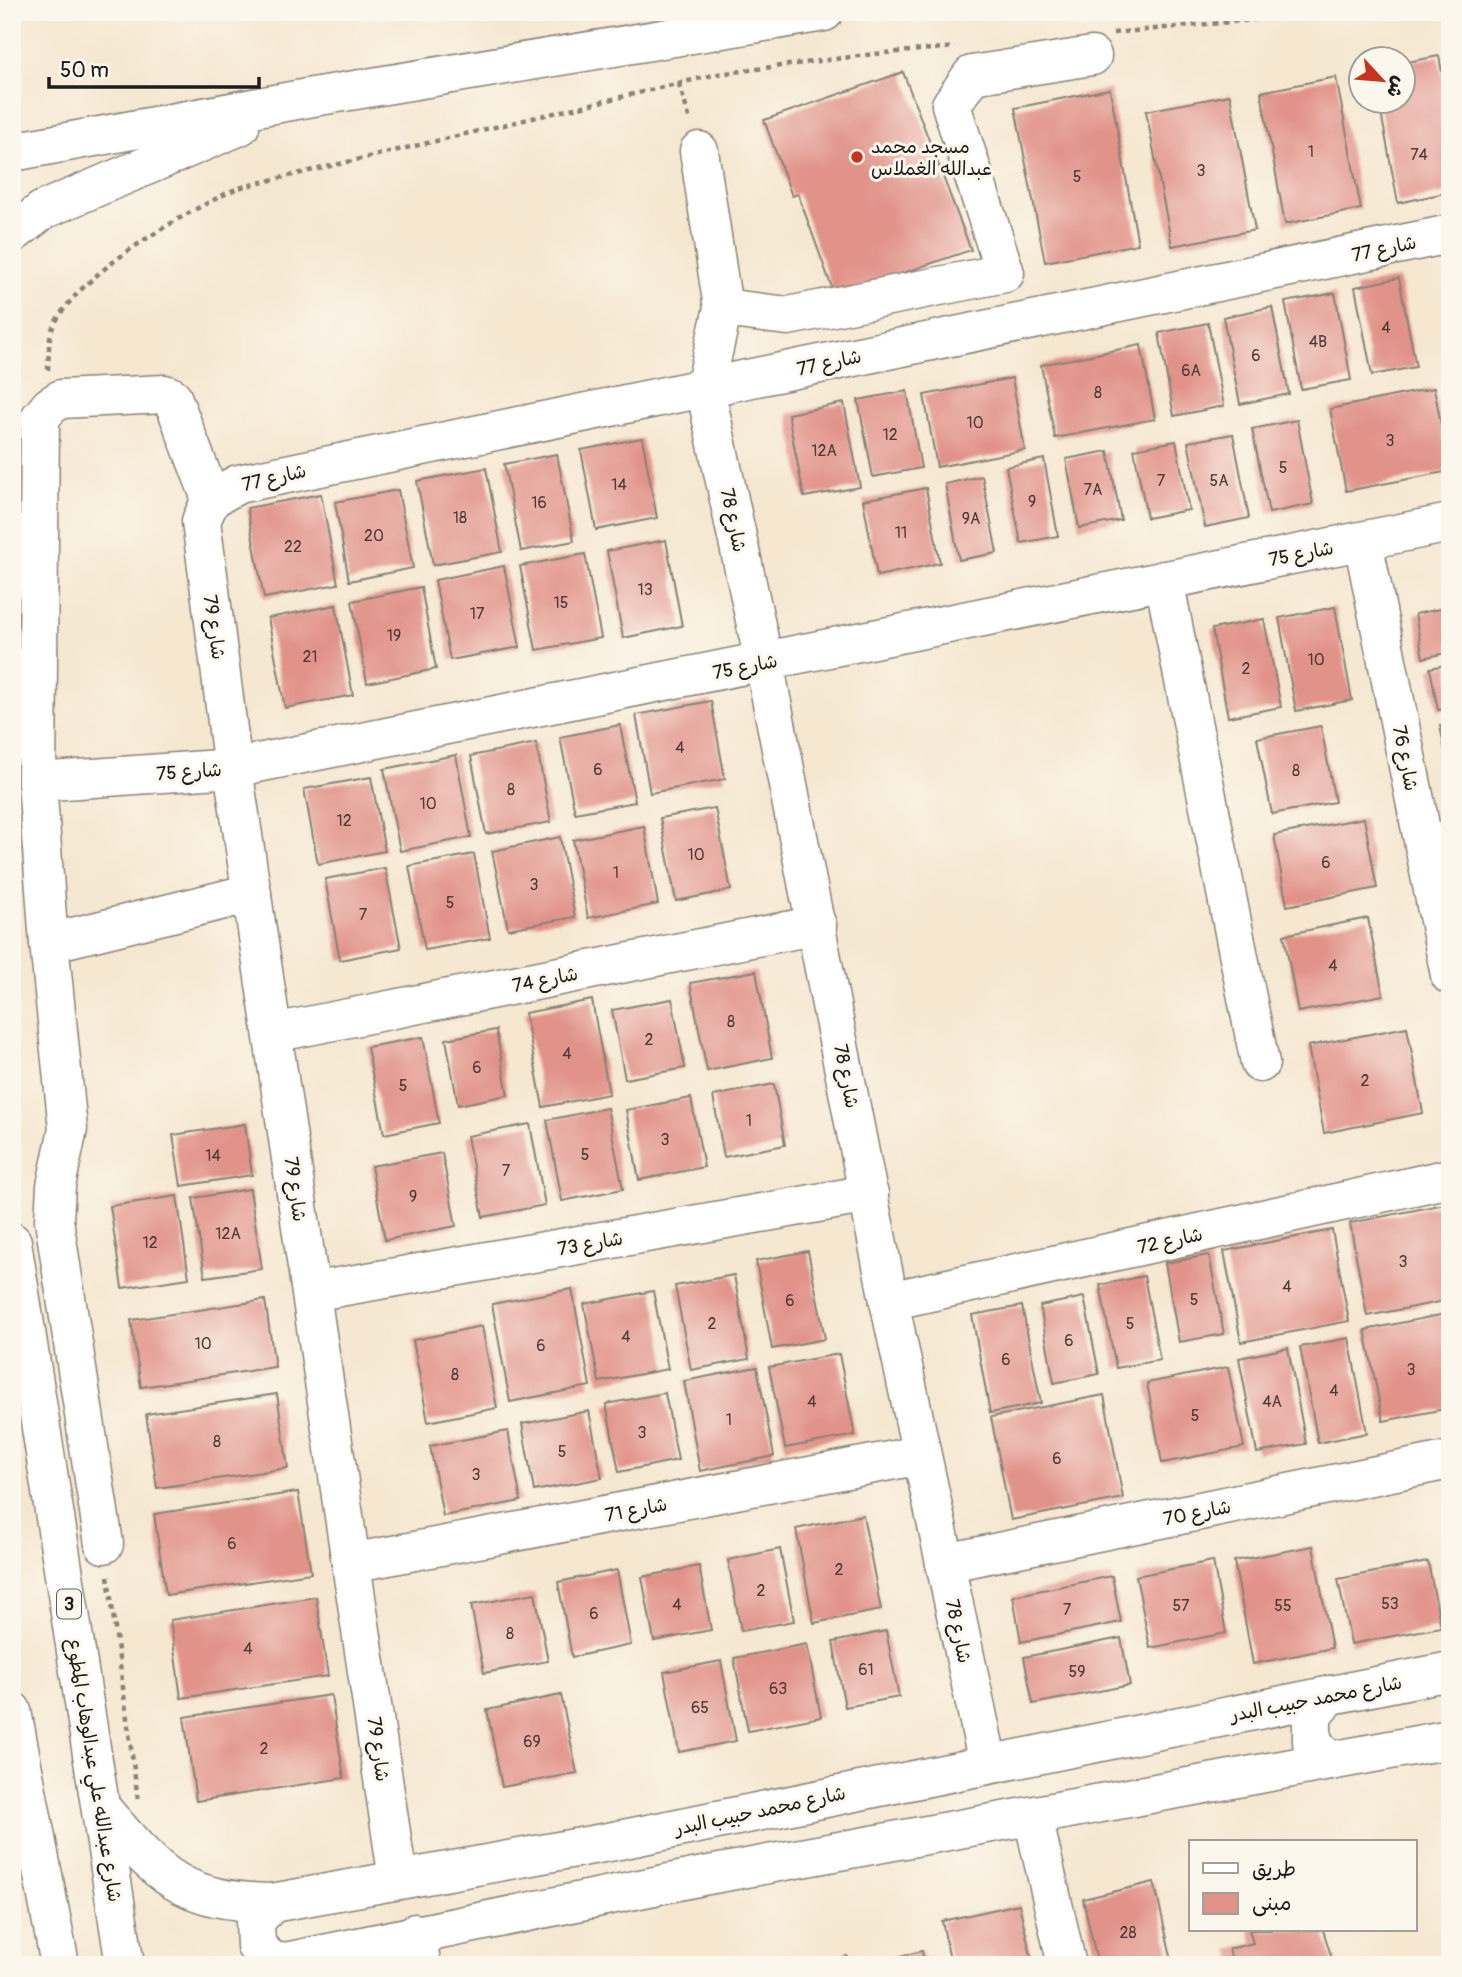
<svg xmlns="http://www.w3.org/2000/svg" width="1462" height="1977" font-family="Pangolin,'Playpen Sans Arabic',sans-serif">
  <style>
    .building { fill: #e19289 }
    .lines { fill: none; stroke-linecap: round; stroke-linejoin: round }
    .minor-casing { stroke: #888276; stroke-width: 41 }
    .major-casing { stroke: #888276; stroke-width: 41 }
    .highway-casing { stroke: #888276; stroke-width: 41 }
    .path { stroke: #888276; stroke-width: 4.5; stroke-dasharray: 5 5; stroke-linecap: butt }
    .minor { stroke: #fff; stroke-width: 38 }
    .major { stroke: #fff; stroke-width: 38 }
    .highway { stroke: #fff; stroke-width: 38 }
    .poi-dot { fill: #c8321e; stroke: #fbf7ec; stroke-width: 2.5 }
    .labels { text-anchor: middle; stroke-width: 6; stroke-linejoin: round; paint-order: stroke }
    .number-label { font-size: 16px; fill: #4d3a37 }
    .shield { fill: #fbf7ec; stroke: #5f5e5a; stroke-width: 2 }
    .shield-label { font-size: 18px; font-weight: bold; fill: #1c1c1c }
    .poi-label { font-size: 19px; fill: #1c1c1c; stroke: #fbf7ec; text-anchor: start }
    .street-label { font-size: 19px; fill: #1c1c1c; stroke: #fbf7ec }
  </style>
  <rect width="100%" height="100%" fill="#fbf7ec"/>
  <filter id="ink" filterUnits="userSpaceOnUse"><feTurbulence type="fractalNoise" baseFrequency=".0143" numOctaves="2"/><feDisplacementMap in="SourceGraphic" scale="14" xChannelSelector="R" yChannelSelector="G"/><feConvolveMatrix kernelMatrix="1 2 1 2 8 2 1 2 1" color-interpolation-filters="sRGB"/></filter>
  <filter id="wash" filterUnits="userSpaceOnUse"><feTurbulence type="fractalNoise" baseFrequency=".00686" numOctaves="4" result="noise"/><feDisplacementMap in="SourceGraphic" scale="28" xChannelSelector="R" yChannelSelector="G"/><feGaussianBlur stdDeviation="1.57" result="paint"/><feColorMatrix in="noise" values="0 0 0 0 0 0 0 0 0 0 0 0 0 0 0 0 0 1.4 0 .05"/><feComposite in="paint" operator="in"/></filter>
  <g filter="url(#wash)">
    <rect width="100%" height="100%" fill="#f5e7d0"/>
    <g id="blocks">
      <g class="building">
        <path d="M 1439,56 L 1450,115 L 1450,192 L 1398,203 L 1379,102 L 1402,102 L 1402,63 Z"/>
        <path d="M 903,72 L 971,250 L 835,296 L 798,194 L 792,196 L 764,120 Z"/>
        <path d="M 1336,77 L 1361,209 L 1285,224 L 1261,92 Z"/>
        <path d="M 1110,89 L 1138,244 L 1045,262 L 1015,108 Z"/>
        <path d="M 1230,95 L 1255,230 L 1172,246 L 1146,111 Z"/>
        <path d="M 1399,278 L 1416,367 L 1372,375 L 1355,287 Z"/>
        <path d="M 1335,293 L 1351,380 L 1301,389 L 1285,302 Z"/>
        <path d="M 1272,307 L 1289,394 L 1240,404 L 1223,317 Z"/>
        <path d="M 1208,323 L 1224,406 L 1174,416 L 1159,333 Z"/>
        <path d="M 1141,345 L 1155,419 L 1055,438 L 1041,365 Z"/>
        <path d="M 1012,378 L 1025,450 L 937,467 L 924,395 Z"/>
        <path d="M 1434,388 L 1450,471 L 1346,491 L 1330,409 Z"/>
        <path d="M 907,391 L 921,468 L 873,477 L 858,400 Z"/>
        <path d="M 844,403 L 860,487 L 804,497 L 788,414 Z"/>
        <path d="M 1297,420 L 1313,504 L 1269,513 L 1252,429 Z"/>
        <path d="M 1233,434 L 1249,518 L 1205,527 L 1188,442 Z"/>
        <path d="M 642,438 L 657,518 L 596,530 L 581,450 Z"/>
        <path d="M 1176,441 L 1189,510 L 1147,518 L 1134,449 Z"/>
        <path d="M 1108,451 L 1121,520 L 1079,528 L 1066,459 Z"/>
        <path d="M 557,454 L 574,541 L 521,551 L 504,464 Z"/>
        <path d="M 1044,459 L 1058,536 L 1021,543 L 1006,467 Z"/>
        <path d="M 486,468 L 502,552 L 433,565 L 417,481 Z"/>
        <path d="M 982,476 L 997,553 L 959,560 L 945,484 Z"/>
        <path d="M 926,488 L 940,563 L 877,576 L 863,500 Z"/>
        <path d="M 398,490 L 413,568 L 349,581 L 335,502 Z"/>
        <path d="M 321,494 L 338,584 L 264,598 L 247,508 Z"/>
        <path d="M 666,540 L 682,626 L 623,638 L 607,551 Z"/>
        <path d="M 585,554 L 601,638 L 536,650 L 520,566 Z"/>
        <path d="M 504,566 L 520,647 L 450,660 L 435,580 Z"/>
        <path d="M 421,587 L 436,669 L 367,683 L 352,601 Z"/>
        <path d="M 336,605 L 353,695 L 285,708 L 268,618 Z"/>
        <path d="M 1335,607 L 1352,700 L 1296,711 L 1279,618 Z"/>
        <path d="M 1450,607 L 1450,652 L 1423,658 L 1415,614 Z"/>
        <path d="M 1264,619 L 1281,707 L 1228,717 L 1212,629 Z"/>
        <path d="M 1450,664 L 1450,708 L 1438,710 L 1430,668 Z"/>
        <path d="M 711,701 L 725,779 L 650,793 L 636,715 Z"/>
        <path d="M 1450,724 L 1450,768 L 1448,768 L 1440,725 Z"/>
        <path d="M 620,725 L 635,802 L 575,813 L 560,737 Z"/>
        <path d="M 1321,726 L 1335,802 L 1272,814 L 1257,738 Z"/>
        <path d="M 536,743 L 551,822 L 486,834 L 471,756 Z"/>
        <path d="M 456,755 L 471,837 L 400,851 L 384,769 Z"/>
        <path d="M 371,777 L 385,851 L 318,864 L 304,789 Z"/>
        <path d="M 715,808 L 731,890 L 676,901 L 660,818 Z"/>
        <path d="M 1364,818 L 1377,888 L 1287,906 L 1274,835 Z"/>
        <path d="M 644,826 L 658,904 L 588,918 L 573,840 Z"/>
        <path d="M 560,837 L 575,917 L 508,929 L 492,851 Z"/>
        <path d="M 474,854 L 490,938 L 425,950 L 409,866 Z"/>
        <path d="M 385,868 L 401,948 L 340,960 L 325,879 Z"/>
        <path d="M 1368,918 L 1383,995 L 1298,1012 L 1284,935 Z"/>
        <path d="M 756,971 L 772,1058 L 707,1071 L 690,983 Z"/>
        <path d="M 672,999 L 685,1068 L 625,1079 L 612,1010 Z"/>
        <path d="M 592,1000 L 609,1094 L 543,1107 L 525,1013 Z"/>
        <path d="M 1407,1027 L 1423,1113 L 1324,1133 L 1308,1046 Z"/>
        <path d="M 496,1030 L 508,1095 L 458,1105 L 446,1039 Z"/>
        <path d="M 423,1037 L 439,1123 L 384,1134 L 367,1047 Z"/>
        <path d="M 774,1084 L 785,1145 L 724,1157 L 713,1096 Z"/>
        <path d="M 691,1098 L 704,1167 L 639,1180 L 626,1110 Z"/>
        <path d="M 607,1108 L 623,1189 L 562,1201 L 547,1120 Z"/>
        <path d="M 245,1124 L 252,1175 L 181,1186 L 173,1135 Z"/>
        <path d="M 530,1124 L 545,1205 L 483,1217 L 467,1136 Z"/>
        <path d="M 442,1153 L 456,1226 L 385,1240 L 371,1166 Z"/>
        <path d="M 250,1189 L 262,1269 L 205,1277 L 193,1198 Z"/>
        <path d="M 177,1196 L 189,1278 L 122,1288 L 110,1206 Z"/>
        <path d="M 1450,1203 L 1450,1300 L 1367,1316 L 1350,1223 Z"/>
        <path d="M 1332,1230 L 1349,1321 L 1241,1342 L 1224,1251 Z"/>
        <path d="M 808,1251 L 825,1339 L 772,1349 L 756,1261 Z"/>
        <path d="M 1209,1255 L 1224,1334 L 1179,1342 L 1165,1263 Z"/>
        <path d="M 734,1275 L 749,1359 L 691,1370 L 675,1286 Z"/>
        <path d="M 1144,1276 L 1160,1360 L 1116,1368 L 1100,1285 Z"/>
        <path d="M 572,1289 L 590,1386 L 510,1402 L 492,1304 Z"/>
        <path d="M 653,1291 L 668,1369 L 599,1382 L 584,1304 Z"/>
        <path d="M 1084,1297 L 1099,1374 L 1054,1383 L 1040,1306 Z"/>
        <path d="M 265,1300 L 275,1367 L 141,1387 L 131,1320 Z"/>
        <path d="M 1022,1306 L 1041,1403 L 990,1413 L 972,1315 Z"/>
        <path d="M 1450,1313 L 1450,1408 L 1383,1421 L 1365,1330 Z"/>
        <path d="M 482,1326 L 497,1408 L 428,1422 L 413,1340 Z"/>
        <path d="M 1349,1338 L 1367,1433 L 1318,1443 L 1300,1347 Z"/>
        <path d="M 1288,1348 L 1306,1444 L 1257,1453 L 1239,1358 Z"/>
        <path d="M 839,1354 L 855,1435 L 785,1448 L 769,1367 Z"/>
        <path d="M 757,1367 L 774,1456 L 700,1471 L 684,1381 Z"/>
        <path d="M 1228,1367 L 1244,1447 L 1162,1463 L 1147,1383 Z"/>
        <path d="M 665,1393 L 678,1460 L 619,1472 L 606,1404 Z"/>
        <path d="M 277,1394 L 288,1468 L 157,1488 L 146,1414 Z"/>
        <path d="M 1104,1395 L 1123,1498 L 1011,1520 L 991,1417 Z"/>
        <path d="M 589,1411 L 602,1478 L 534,1491 L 522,1424 Z"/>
        <path d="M 508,1431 L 521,1501 L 443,1516 L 430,1446 Z"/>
        <path d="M 298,1492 L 311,1573 L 166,1595 L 154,1514 Z"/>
        <path d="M 863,1515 L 881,1610 L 814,1623 L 796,1529 Z"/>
        <path d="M 1313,1546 L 1332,1648 L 1253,1664 L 1234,1561 Z"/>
        <path d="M 780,1549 L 794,1621 L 741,1631 L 728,1560 Z"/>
        <path d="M 1213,1561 L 1226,1633 L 1150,1648 L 1136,1576 Z"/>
        <path d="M 1428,1562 L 1441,1627 L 1351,1644 L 1338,1579 Z"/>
        <path d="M 699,1566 L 711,1630 L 654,1641 L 642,1577 Z"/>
        <path d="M 617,1570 L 631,1645 L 572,1657 L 558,1582 Z"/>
        <path d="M 1112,1576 L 1121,1622 L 1021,1642 L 1013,1596 Z"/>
        <path d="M 535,1593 L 548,1661 L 484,1673 L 471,1605 Z"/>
        <path d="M 316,1597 L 328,1676 L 181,1698 L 170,1620 Z"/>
        <path d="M 886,1631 L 899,1697 L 845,1707 L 833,1642 Z"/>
        <path d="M 1121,1638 L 1130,1685 L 1033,1704 L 1024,1657 Z"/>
        <path d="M 807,1644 L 821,1717 L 748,1731 L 734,1658 Z"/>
        <path d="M 721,1661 L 736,1741 L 679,1752 L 664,1672 Z"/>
        <path d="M 331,1695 L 344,1778 L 196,1801 L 184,1717 Z"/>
        <path d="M 561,1695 L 577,1773 L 502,1787 L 487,1710 Z"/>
        <path d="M 1154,1882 L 1173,1965 L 1098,1965 L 1083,1899 Z"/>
        <path d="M 1019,1904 L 1033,1965 L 951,1965 L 942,1921 Z"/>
        <path d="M 1249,1930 L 1323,1930 L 1334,1965 L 1233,1965 L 1229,1949 L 1253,1943 Z"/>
        <path d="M 922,1951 L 925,1965 L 869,1965 L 869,1964 Z"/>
        <path d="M 847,1956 L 849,1965 L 814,1965 L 814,1964 Z"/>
      </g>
    </g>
  </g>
  <g filter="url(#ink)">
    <use href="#blocks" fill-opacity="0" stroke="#888276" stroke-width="2"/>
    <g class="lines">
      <g class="minor-casing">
        <g id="minor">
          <path d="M 699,151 L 723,308 L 705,388 L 764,662 L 889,1301 L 988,1764"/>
          <path d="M 723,308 L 788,316 L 1005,273 L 951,105 L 972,75 L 1092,56"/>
          <path d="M 211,499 L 201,521 L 233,768 L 398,1880"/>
          <path d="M 211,499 L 238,484 L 1450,234"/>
          <path d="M 1363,541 L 1450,975"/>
          <path d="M 1164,580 L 1260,1063"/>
          <path d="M 37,782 L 233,768 L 1450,523"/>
          <path d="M 49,943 L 252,893"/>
          <path d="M 273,1033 L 817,925"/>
          <path d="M 311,1292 L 869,1194"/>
          <path d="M 889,1301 L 1450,1178"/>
          <path d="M 104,1544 L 54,1220 L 56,1186 L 68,1129 L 49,943 L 37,782 L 40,418 L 50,406 L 61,399 L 165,394 L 172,397 L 211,499"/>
          <path d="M 351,1563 L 921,1455"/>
          <path d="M 945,1563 L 1450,1460"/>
          <path d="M 1330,1695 L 1312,1715 L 1312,1742 L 1330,1761"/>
          <path d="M 101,1808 C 159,1875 179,1901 272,1903 L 614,1841 L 1450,1671"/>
          <path d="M 1033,1817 L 1067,1965"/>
          <path d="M 272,1903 L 255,1921 L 256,1946 L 274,1963"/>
          <path d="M 415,1933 L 422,1965"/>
          <path d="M 270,1965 L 703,1876 L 1450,1739"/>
        </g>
      </g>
      <g class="major-casing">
        <g id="major">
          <path d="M 12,1242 L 125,1965"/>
          <path d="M 12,1711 L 60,1965"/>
        </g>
      </g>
      <g class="highway-casing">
        <g id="highway">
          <path d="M 12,152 L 313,97 L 824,12"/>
          <path d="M 12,234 L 43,210 L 240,126"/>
        </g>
      </g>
      <g class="path">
        <path d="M 1113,33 L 1337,12"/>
        <path d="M 679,84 L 690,120"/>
        <path d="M 48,370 C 49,357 48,338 53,327 C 78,273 185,212 238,188 L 718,74 L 874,54 L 955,47"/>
        <path d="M 108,1576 L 138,1800"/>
      </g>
      <use href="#minor" class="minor"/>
      <use href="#major" class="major"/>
      <use href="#highway" class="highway"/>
    </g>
  </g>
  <circle class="poi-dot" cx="857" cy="157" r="7"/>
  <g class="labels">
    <g class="number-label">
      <text x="1311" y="157">1</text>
      <text x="1419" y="160">74</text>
      <text x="1201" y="176">3</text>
      <text x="1077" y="182">5</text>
      <text x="1386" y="333">4</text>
      <text x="1318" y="347">4B</text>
      <text x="1256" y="361">6</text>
      <text x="1191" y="376">6A</text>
      <text x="1098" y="398">8</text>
      <text x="975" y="428">10</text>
      <text x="890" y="440">12</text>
      <text x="1390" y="446">3</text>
      <text x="824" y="456">12A</text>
      <text x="1283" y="473">5</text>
      <text x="1161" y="486">7</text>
      <text x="1219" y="486">5A</text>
      <text x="619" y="490">14</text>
      <text x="1093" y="495">7A</text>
      <text x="1032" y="507">9</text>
      <text x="539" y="508">16</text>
      <text x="460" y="523">18</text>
      <text x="971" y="524">9A</text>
      <text x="901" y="538">11</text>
      <text x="374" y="541">20</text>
      <text x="293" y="552">22</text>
      <text x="645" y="595">13</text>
      <text x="561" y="608">15</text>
      <text x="477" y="619">17</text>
      <text x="394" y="641">19</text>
      <text x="310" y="662">21</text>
      <text x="1316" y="665">10</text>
      <text x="1246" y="674">2</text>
      <text x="680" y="753">4</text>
      <text x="598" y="775">6</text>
      <text x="1296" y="776">8</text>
      <text x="511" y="795">8</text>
      <text x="428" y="809">10</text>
      <text x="344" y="826">12</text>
      <text x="696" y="860">10</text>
      <text x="1326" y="868">6</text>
      <text x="616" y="878">1</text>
      <text x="534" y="890">3</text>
      <text x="450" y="908">5</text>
      <text x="363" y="920">7</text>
      <text x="1333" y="971">4</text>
      <text x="731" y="1027">8</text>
      <text x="649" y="1045">2</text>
      <text x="567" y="1059">4</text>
      <text x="477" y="1073">6</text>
      <text x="1365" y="1086">2</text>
      <text x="403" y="1091">5</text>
      <text x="749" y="1126">1</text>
      <text x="665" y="1145">3</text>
      <text x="585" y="1160">5</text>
      <text x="213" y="1161">14</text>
      <text x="506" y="1176">7</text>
      <text x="413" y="1202">9</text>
      <text x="228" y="1239">12A</text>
      <text x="150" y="1248">12</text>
      <text x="1403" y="1267">3</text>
      <text x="1287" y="1292">4</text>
      <text x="1194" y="1305">5</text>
      <text x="790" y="1306">6</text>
      <text x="712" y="1329">2</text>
      <text x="1130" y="1329">5</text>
      <text x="626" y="1342">4</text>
      <text x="1069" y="1346">6</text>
      <text x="203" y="1349">10</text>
      <text x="541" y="1351">6</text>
      <text x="1006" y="1365">6</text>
      <text x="1411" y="1375">3</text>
      <text x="455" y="1380">8</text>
      <text x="1334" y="1396">4</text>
      <text x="812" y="1407">4</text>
      <text x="1272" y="1407">4A</text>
      <text x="1195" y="1421">5</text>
      <text x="729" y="1425">1</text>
      <text x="642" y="1438">3</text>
      <text x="217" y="1447">8</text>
      <text x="562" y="1457">5</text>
      <text x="1057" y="1464">6</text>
      <text x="476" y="1480">3</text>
      <text x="232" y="1549">6</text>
      <text x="839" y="1575">2</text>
      <text x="761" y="1596">2</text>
      <text x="1390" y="1609">53</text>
      <text x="677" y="1610">4</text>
      <text x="1181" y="1611">57</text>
      <text x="1283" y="1611">55</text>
      <text x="1067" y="1615">7</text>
      <text x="594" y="1619">6</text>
      <text x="510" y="1639">8</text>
      <text x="248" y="1654">4</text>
      <text x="866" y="1675">61</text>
      <text x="1077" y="1677">59</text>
      <text x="778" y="1694">63</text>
      <text x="700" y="1713">65</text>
      <text x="532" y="1747">69</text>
      <text x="264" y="1754">2</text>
      <text x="1128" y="1938">28</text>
    </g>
    <rect class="shield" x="57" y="1589.5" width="24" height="29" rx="5"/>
    <g class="shield-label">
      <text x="69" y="1610">3</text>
    </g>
    <g class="poi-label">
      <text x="871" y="153">مسجد محمد<tspan x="871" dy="22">عبدالله الغملاس</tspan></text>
    </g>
    <g class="street-label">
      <text transform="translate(1384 248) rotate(-12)" y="7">شارع 77</text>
      <text transform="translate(829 362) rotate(-12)" y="7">شارع 77</text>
      <text transform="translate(274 477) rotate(-13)" y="7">شارع 77</text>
      <text transform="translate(734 520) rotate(78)" y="7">شارع 78</text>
      <text transform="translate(1301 553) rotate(-11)" y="7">شارع 75</text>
      <text transform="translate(215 627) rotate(82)" y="7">شارع 79</text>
      <text transform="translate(745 666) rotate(-11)" y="7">شارع 75</text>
      <text transform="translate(1406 758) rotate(79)" y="7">شارع 76</text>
      <text transform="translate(189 771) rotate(-4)" y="7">شارع 75</text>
      <text transform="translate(545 979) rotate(-11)" y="7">شارع 74</text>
      <text transform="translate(847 1076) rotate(79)" y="7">شارع 78</text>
      <text transform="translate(296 1189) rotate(82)" y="7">شارع 79</text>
      <text transform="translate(1170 1240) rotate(-12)" y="7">شارع 72</text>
      <text transform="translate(590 1243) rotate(-10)" y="7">شارع 73</text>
      <text transform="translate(636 1509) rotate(-11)" y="7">شارع 71</text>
      <text transform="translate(1197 1512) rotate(-11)" y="7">شارع 70</text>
      <text transform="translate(959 1631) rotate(78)" y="7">شارع 78</text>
      <text transform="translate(1316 1698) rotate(-11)" y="7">شارع محمد حبيب البدر</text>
      <text transform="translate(379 1749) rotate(82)" y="7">شارع 79</text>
      <text transform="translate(95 1770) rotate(81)" y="7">شارع عبدالله علي عبدالوهاب المطوع</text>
      <text transform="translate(760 1810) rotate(-12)" y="7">شارع محمد حبيب البدر</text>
    </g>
  </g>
  <rect width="1462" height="1977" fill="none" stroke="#fbf7ec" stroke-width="42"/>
  <rect x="1189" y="1840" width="228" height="91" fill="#fbf7ec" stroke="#a29f99" stroke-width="2"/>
  <rect x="1203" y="1863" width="35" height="10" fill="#ffffff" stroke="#a29f99" stroke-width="2"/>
  <text x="1252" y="1876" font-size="21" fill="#1c1c1c">طريق</text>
  <rect x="1203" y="1893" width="35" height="21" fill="#e19289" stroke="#a29f99" stroke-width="2"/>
  <text x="1252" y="1910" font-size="21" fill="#1c1c1c">مبنى</text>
  <g transform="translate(1382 80) rotate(116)"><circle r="33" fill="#fbf7ec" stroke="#a29f99" stroke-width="2"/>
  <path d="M0-5L12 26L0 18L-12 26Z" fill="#c8321e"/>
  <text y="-10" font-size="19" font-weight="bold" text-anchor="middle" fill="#1c1c1c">ش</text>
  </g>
  <path d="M49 77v10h210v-10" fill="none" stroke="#1c1c1c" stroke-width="3.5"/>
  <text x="60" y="77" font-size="21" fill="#1c1c1c" stroke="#fbf7ec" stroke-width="5" paint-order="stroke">50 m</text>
</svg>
